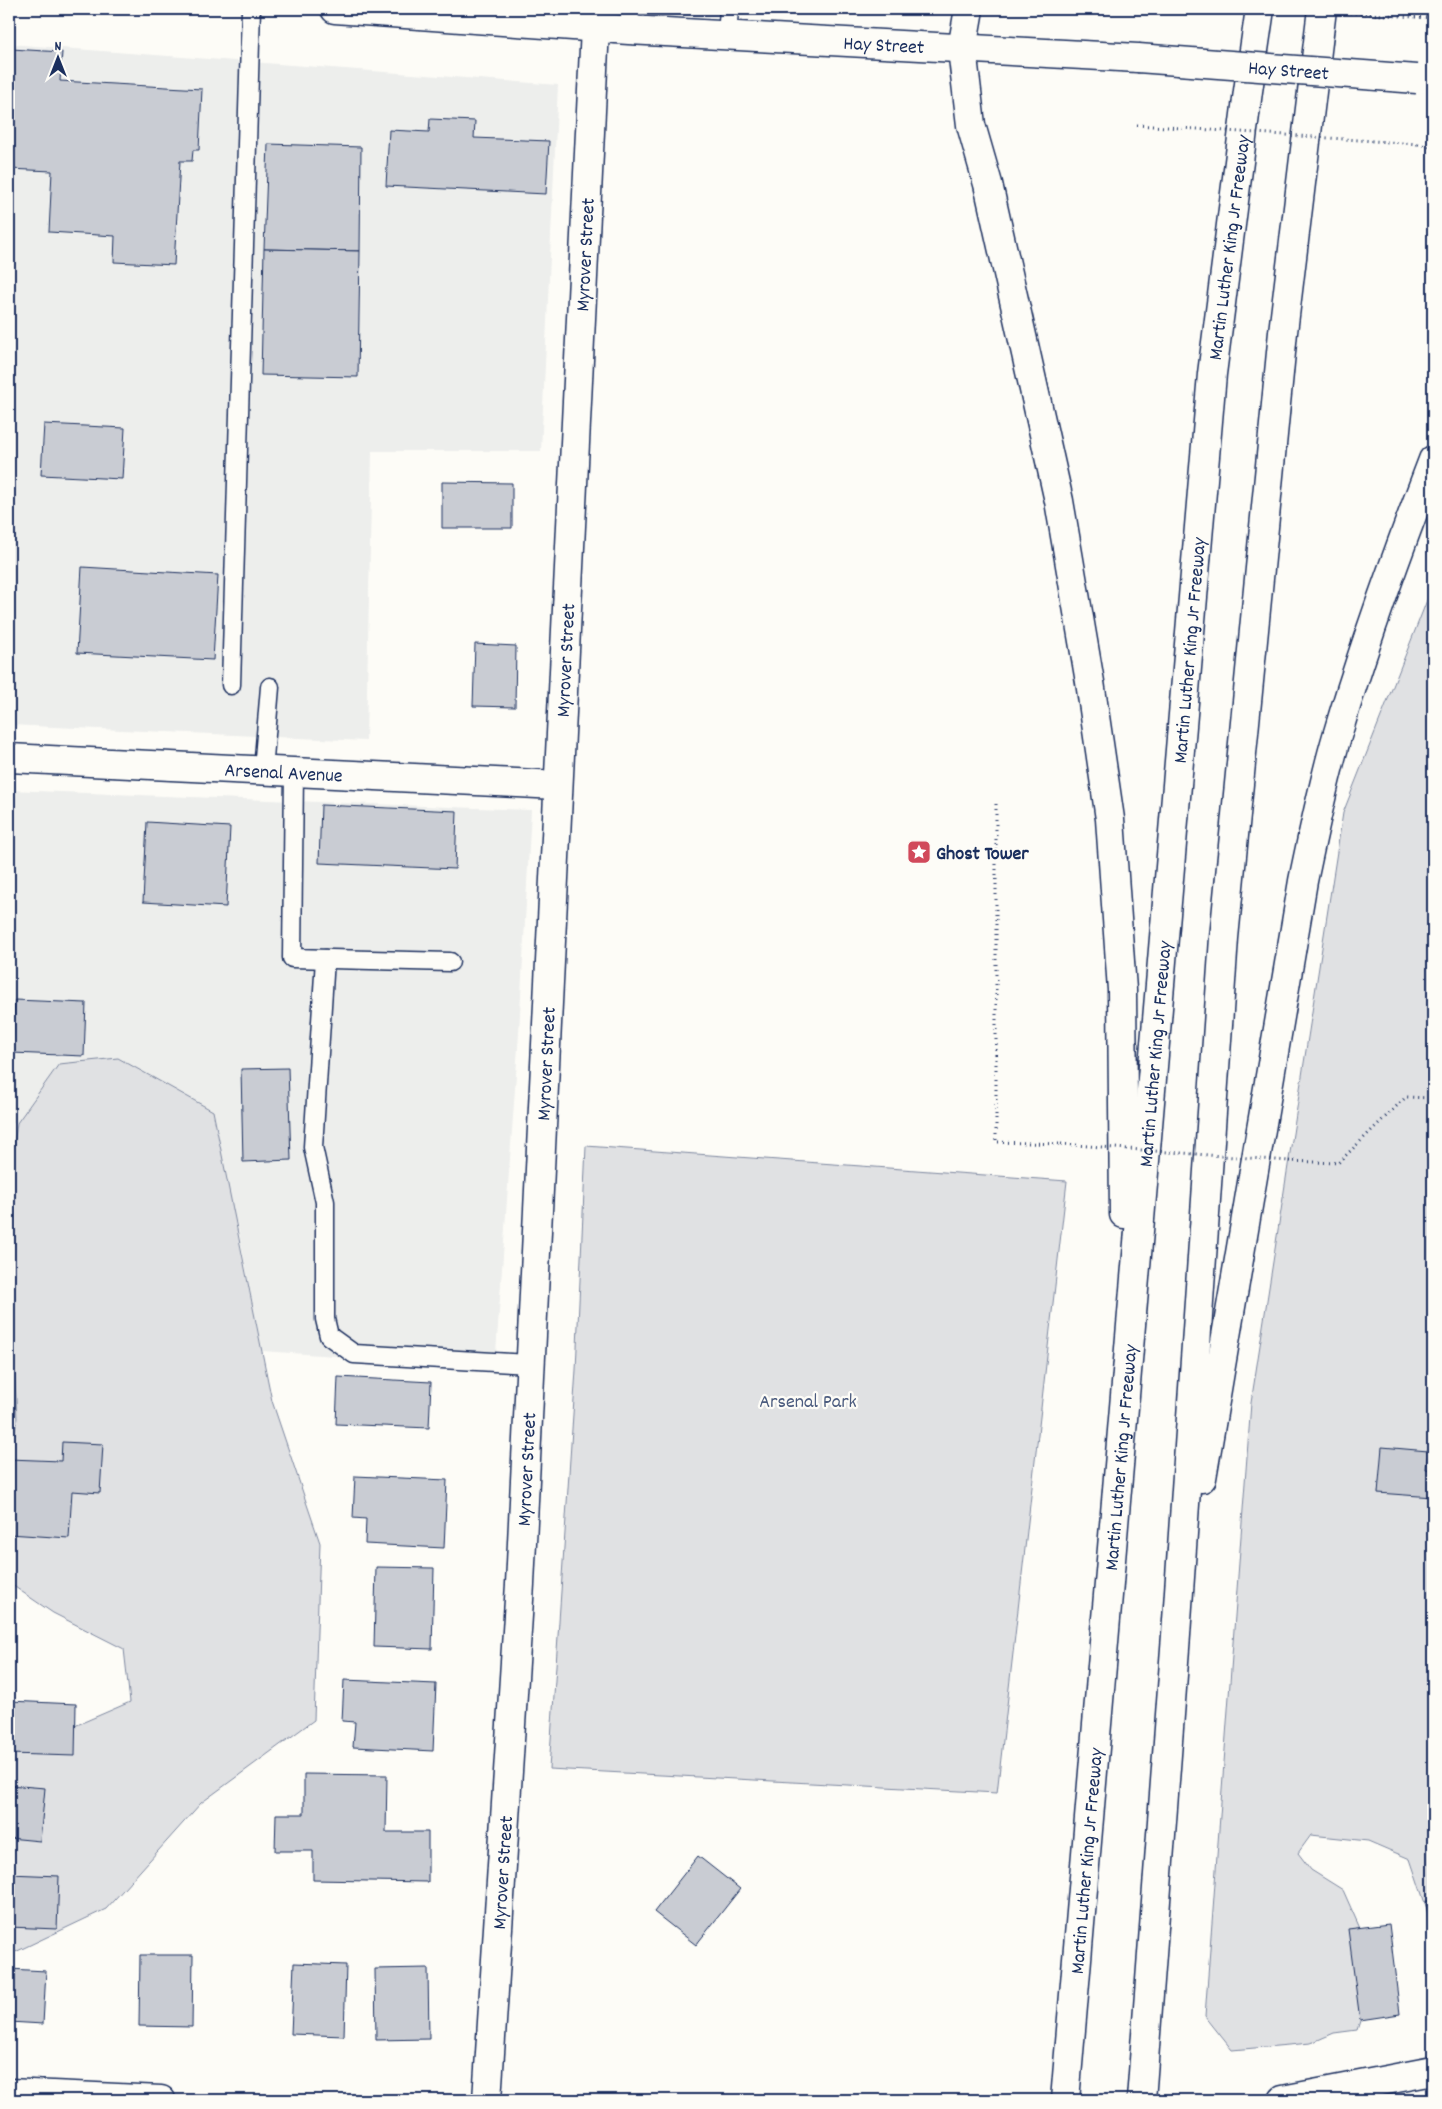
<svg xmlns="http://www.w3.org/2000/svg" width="1442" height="2109" font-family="Dekko,sans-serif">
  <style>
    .built { fill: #edeeec }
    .green { fill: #e0e1e3; stroke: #7e88a0 }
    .building { fill: #c9ccd3; stroke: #1b2f5e }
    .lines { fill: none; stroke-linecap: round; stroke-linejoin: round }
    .service-casing { stroke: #1b2f5e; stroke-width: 21 }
    .minor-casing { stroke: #1b2f5e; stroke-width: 31 }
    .tertiary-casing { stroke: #1b2f5e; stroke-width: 31 }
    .primary-casing { stroke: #1b2f5e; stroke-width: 31 }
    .motorway-casing { stroke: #1b2f5e; stroke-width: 31 }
    .path { stroke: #1b2f5e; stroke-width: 3; stroke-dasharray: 1 4; stroke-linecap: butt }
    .service { stroke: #fdfcf7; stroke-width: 18 }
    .minor { stroke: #fdfcf7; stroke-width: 28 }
    .tertiary { stroke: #fdfcf7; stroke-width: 28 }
    .primary { stroke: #fdfcf7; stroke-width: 28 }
    .motorway { stroke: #fdfcf7; stroke-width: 28 }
    .primary-bridge-casing { stroke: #1b2f5e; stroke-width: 31; stroke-linecap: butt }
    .path-bridge { stroke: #1b2f5e; stroke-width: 3; stroke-dasharray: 1 4; stroke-linecap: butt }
    .primary-bridge { stroke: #fdfcf7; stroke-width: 28 }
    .labels { text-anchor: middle; stroke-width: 4.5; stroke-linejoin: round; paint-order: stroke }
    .street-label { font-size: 20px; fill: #1b2f5e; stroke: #fdfcf7 }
    .poi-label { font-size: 20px; font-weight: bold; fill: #1b2f5e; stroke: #fdfcf7; text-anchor: start }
    .park-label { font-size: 20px; fill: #4c5c7f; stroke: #fdfcf7 }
  </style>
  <rect width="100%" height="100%" fill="#fdfcf7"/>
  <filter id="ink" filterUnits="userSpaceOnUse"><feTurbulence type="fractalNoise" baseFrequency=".02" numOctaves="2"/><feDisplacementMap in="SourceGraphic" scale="10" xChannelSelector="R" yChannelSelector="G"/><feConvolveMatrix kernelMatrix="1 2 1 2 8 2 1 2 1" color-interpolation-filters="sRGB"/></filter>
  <g filter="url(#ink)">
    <g class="built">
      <path d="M 9,44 L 558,85 L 541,451 L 372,451 L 366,741 L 9,725 Z"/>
      <path d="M 9,790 L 531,810 L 519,1033 L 495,1367 L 262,1351 L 237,1223 L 59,1064 L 17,1123 L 9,1123 Z"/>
    </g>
    <g class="green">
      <path d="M 1433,585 L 1433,1923 L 1431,1921 L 1410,1859 L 1368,1841 L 1311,1835 L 1298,1853 L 1311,1870 L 1343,1890 L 1366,1942 L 1370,1991 L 1357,2030 L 1334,2033 L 1311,2043 L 1232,2050 L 1205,2016 L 1251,1403 L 1343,813 Z"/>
      <path d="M 118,1058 L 213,1111 L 272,1401 L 320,1543 L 314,1720 L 201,1803 L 106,1909 L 9,1955 L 9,1750 L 47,1738 L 130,1702 L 124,1649 L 53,1613 L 9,1583 L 9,1473 L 17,1418 L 9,1270 L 9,1181 L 17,1123 L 59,1064 Z"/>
      <path d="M 586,1146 L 1067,1181 L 997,1793 L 549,1769 L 576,1370 Z"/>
    </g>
    <g class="building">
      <path d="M 11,49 L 62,52 L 60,81 L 202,89 L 199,150 L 193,150 L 192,161 L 180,161 L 174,265 L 114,262 L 115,236 L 49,232 L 52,171 L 9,169 L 9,93 Z"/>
      <path d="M 430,119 L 475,121 L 474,138 L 549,141 L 546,194 L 386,186 L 389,130 L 429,132 Z"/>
      <path d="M 268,144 L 361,147 L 360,251 L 264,249 Z"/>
      <path d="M 264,249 L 360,251 L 358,377 L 261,375 Z"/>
      <path d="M 44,424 L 125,428 L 122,479 L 41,475 Z"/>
      <path d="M 442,482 L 512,483 L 512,528 L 442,528 Z"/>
      <path d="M 82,567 L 218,575 L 213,660 L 77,653 Z"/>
      <path d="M 475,644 L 516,646 L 515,707 L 473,706 Z"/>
      <path d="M 321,805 L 457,811 L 455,869 L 319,863 Z"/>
      <path d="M 147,822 L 230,827 L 226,907 L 143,902 Z"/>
      <path d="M 15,1000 L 86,1003 L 84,1056 L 12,1053 Z"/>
      <path d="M 288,1068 L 291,1160 L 243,1162 L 241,1069 Z"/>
      <path d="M 338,1377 L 431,1382 L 429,1428 L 336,1424 Z"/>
      <path d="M 62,1442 L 103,1444 L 100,1493 L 72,1491 L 69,1538 L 9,1534 L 9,1459 L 61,1461 Z"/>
      <path d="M 1382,1447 L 1428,1451 L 1426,1469 L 1433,1470 L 1433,1497 L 1378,1493 Z"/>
      <path d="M 355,1476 L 447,1480 L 444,1548 L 365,1544 L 366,1519 L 353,1518 Z"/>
      <path d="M 376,1567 L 434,1568 L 432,1649 L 374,1647 Z"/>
      <path d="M 344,1680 L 436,1684 L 433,1751 L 353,1747 L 355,1722 L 342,1721 Z"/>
      <path d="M 9,1701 L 76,1704 L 75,1756 L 9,1754 Z"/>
      <path d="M 304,1774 L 387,1775 L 386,1832 L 428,1832 L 428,1882 L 313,1880 L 313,1851 L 275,1851 L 276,1814 L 304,1814 Z"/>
      <path d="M 9,1785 L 45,1788 L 40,1841 L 9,1838 Z"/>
      <path d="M 698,1856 L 740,1889 L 696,1945 L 654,1912 Z"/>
      <path d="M 9,1874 L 59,1876 L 57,1929 L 9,1927 Z"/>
      <path d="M 1426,1901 L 1433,1901 L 1433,1958 Z"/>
      <path d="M 1389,1924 L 1400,2014 L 1360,2020 L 1348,1929 Z"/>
      <path d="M 140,1955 L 193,1955 L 192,2027 L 139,2026 Z"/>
      <path d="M 294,1963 L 346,1965 L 344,2036 L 291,2034 Z"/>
      <path d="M 428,1968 L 429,2039 L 376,2040 L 375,1969 Z"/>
      <path d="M 9,1969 L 46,1971 L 43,2024 L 9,2022 Z"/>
    </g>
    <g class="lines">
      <g class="service-casing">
        <g id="service">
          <path d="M 629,30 L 630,9"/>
          <path d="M 727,36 L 729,9"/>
          <path d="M 231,685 L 251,9"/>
          <path d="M 263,770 L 270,687"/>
          <path d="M 294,772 L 292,958 L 450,962"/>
          <path d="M 325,959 L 313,1147 L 325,1202 L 325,1319 L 329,1336 L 354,1354 L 530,1364"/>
        </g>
      </g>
      <g class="minor-casing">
        <g id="minor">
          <path id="s1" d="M 9,758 L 557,785"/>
          <path id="s2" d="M 487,2100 L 520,1584 L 595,28"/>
        </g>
      </g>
      <g class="tertiary-casing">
        <g id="tertiary">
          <path d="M 9,2093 L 161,2100"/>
          <path d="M 1283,2100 L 1433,2071"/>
        </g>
      </g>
      <g class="primary-casing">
        <g id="primary">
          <path id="s3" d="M 335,9 L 629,30 L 1138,58"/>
        </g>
      </g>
      <g class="motorway-casing">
        <g id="motorway">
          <path d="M 969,9 L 962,49 L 971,125 L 988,184 L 1059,501 L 1090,682 L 1110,819 L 1122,990 L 1124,1214"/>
          <path d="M 1202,1478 L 1303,881 C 1313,833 1323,784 1337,736 C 1364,643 1398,551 1433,460"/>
          <path id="s4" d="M 1065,2100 L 1212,374 L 1248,91 L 1260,9"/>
          <path d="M 1141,2100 L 1176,1635 L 1224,938 L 1283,332 L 1322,9"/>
        </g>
      </g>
      <g class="path">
        <path d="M 1415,17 L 1433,18"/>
        <path d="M 1418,144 L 1433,148"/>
        <path d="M 996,804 L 996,1142 L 1061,1144"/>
        <path d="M 1289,1161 L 1338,1163 L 1406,1097 L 1433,1098"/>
      </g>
      <use href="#service" class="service"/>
      <use href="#minor" class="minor"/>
      <use href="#tertiary" class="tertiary"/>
      <use href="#primary" class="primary"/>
      <use href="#motorway" class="motorway"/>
      <g class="primary-bridge-casing">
        <g id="primary-bridge">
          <path id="s5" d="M 1138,58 L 1417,79"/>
        </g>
      </g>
      <g class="path-bridge">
        <path d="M 1295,9 L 1415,17"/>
        <path d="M 1137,125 L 1418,144"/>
        <path d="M 1061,1144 L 1289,1161"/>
      </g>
      <use href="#primary-bridge" class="primary-bridge"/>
    </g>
  </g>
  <defs>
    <g id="sight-square" transform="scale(1.25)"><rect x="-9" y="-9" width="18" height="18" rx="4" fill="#d1495b" stroke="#fdfcf7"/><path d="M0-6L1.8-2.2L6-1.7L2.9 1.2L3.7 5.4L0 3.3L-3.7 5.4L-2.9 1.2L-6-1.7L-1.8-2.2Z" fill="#fff"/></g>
  </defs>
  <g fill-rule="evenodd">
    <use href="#sight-square" x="919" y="852"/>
  </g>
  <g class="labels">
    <g class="street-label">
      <text dy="7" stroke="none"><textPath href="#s3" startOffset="550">Hay Street</textPath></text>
      <text dy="7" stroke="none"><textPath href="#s5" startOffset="151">Hay Street</textPath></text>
      <text dy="7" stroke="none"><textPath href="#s4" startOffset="1860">Martin Luther King Jr Freeway</textPath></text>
      <text dy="7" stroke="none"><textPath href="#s2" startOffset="1848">Myrover Street</textPath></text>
      <text dy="7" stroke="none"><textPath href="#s4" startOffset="1455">Martin Luther King Jr Freeway</textPath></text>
      <text dy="7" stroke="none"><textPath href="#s2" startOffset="1442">Myrover Street</textPath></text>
      <text dy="7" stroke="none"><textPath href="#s1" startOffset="275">Arsenal Avenue</textPath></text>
      <text dy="7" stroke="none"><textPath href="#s4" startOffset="1050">Martin Luther King Jr Freeway</textPath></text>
      <text dy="7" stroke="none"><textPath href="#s2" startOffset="1038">Myrover Street</textPath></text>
      <text dy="7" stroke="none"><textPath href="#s4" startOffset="645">Martin Luther King Jr Freeway</textPath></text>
      <text dy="7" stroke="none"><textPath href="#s2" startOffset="632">Myrover Street</textPath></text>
      <text dy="7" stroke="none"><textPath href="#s4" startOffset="240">Martin Luther King Jr Freeway</textPath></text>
      <text dy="7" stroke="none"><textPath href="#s2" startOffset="228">Myrover Street</textPath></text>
    </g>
    <g class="poi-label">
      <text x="936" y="859">Ghost Tower</text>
    </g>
    <g class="park-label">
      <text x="808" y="1407">Arsenal Park</text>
    </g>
  </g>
  <rect width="1442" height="2109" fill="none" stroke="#fdfcf7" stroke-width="30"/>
  <rect x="15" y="15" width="1412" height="2079" fill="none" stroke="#1b2f5e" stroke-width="2" filter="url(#ink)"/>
  <g transform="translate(58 58)" stroke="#fdfcf7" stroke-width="4" paint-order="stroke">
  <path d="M0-4L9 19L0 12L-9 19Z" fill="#1b2f5e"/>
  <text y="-8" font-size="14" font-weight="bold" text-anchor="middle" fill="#1b2f5e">N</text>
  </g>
</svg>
